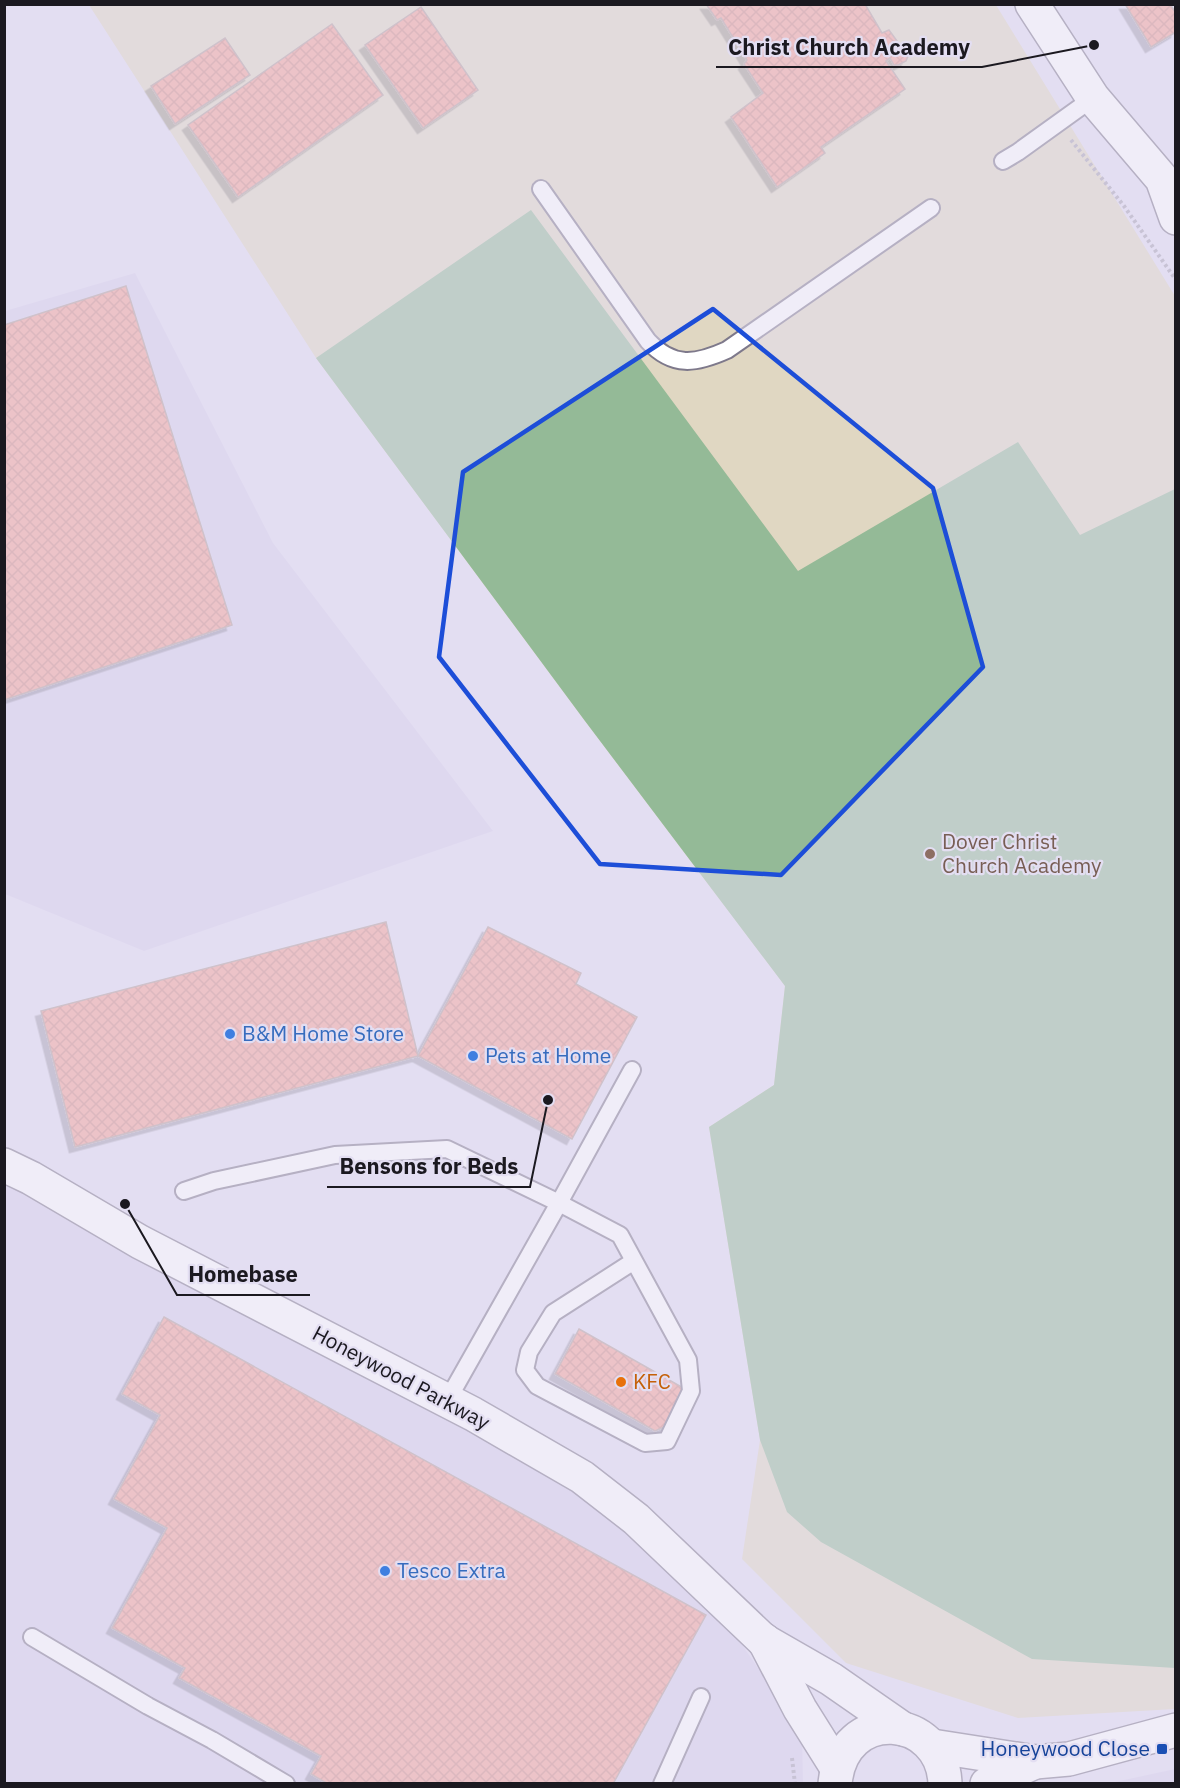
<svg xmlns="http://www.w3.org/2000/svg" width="1180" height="1788" font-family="'IBM Plex Sans',sans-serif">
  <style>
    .built { fill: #d8d1ec }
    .education { fill: #e0d7c2 }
    .green { fill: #94ba97 }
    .building { fill: url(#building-cross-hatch); stroke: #b69f9b; stroke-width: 1.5; filter: url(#shadow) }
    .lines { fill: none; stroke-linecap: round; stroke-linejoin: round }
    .lane-casing { stroke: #7e798b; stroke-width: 20 }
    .secondary-casing { stroke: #7e798b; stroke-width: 36 }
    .path { stroke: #a6a2b2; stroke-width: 4; stroke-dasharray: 3 3; stroke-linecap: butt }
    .lane { stroke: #fff; stroke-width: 16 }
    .secondary { stroke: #fff; stroke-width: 33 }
    .marked { fill: none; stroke: #1d4ed8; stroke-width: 4.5; stroke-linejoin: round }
    .education-dot { fill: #8d6e63; stroke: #e3def2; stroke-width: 2 }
    .shop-dot { fill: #3f7fe0; stroke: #e3def2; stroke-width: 2 }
    .food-dot { fill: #e8710a; stroke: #e3def2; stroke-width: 2 }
    .transit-dot { fill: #1a4fb4; stroke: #e3def2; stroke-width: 2 }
    .labels { text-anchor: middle; stroke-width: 4.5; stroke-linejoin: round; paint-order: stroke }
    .education-label { font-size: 21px; fill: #785e54; stroke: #e3def2; text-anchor: start }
    .shop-label { font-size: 21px; fill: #366cbe; stroke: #e3def2; text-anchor: start }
    .street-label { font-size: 21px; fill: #1b1920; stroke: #e3def2 }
    .food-label { font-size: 21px; fill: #c56008; stroke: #e3def2; text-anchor: start }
    .transit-label { font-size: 21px; fill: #164399; stroke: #e3def2; text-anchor: end }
    .leader { fill: none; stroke: #1b1920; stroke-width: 2 }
    .callout-dot { fill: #1b1920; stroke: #e3def2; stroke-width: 2 }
    .callout-label { font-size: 22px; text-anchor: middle; font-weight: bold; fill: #1b1920; stroke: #e3def2; stroke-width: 4.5; stroke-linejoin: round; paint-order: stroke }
  </style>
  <defs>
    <pattern id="building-cross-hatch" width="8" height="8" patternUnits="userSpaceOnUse" patternTransform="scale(1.5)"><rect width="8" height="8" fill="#f6a295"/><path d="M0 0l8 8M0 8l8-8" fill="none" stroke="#d28b80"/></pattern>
    <filter id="shadow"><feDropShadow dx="-5.5" dy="5.5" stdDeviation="0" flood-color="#0004"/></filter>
  </defs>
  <rect width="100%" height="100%" fill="#e3def2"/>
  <g class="built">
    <path d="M 135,273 L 273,543 L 493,831 L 144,951 L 5,894 L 5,311 Z"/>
    <path d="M 5,1165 L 473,1414 L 690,1569 L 802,1732 L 803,1783 L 5,1784 Z"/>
    <path d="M 1175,1769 L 1175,1783 L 1110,1783 Z"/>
  </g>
  <path class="education" d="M 89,5 L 996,5 L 1175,296 L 1175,1709 L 1018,1718 L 846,1663 L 742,1559 L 760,1440 L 709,1127 L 774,1085 L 785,986 L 585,721 L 316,358 Z"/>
  <path class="green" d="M 531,210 L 798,571 L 1018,442 L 1080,535 L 1175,489 L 1175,1668 L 1032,1659 L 821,1542 L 787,1512 L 760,1440 L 709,1127 L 774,1085 L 785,986 L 585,721 L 316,358 Z"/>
  <g class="building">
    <path d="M 706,4 L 865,4 L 882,33 L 889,30 L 908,56 L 906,61 L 898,65 L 894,65 L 890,58 L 886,61 L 905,89 L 821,147 L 825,153 L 777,187 L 731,117 L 763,93 L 744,64 L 747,60 L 721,18 L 717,20 Z"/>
    <path d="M 1125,4 L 1170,4 L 1176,13 L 1176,32 L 1151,47 Z"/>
    <path d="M 421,7 L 478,90 L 423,128 L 365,45 Z"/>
    <path d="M 332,24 L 383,95 L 238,197 L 188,125 Z"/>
    <path d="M 225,38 L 250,75 L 175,124 L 151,86 Z"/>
    <path d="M 126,286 L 232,625 L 4,700 L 4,325 Z"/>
    <path d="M 386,922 L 418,1056 L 75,1147 L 41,1011 Z"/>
    <path d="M 488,927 L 581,973 L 576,984 L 637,1017 L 572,1139 L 418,1056 Z"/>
    <path d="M 164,1317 L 706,1615 L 613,1784 L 328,1784 L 311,1774 L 321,1756 L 179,1678 L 185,1668 L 112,1628 L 167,1528 L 114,1499 L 160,1415 L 122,1394 Z"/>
    <path d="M 579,1329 L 687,1390 L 669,1425 L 655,1431 L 555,1374 Z"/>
  </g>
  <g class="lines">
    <g class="lane-casing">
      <g id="lane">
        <path d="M 1003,161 L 1018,152 L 1093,98"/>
        <path d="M 541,189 L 648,341 C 673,368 696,364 727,350 L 931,208"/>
        <path d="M 632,1070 L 559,1203 L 620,1235 L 688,1360 L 691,1391 L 667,1441 L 645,1443 L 537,1386 L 525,1370 L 529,1352 L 553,1313 L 634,1261"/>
        <path d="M 184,1191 L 214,1181 L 335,1155 L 447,1149 L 559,1203 L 447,1401"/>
        <path d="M 32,1637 L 148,1706 L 212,1740 L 286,1784"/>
        <path d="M 662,1784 L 701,1697"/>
      </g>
    </g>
    <g class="secondary-casing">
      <g id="secondary">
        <path d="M 1032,4 L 1093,98 L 1162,179 L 1176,218"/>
        <path d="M 4,1165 L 31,1178 L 140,1242 L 473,1414 L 582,1477 L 636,1519 L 763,1640 L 831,1679 L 903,1729"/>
        <path d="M 764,1640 L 800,1709 L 837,1768"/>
        <path d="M 932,1746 L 1035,1762 L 1069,1759 L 1176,1730"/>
        <path d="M 835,1784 C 842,1704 943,1713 945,1784"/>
        <path d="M 987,1784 L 1035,1762"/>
      </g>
    </g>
    <g class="path">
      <path d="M 1071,140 L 1124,206 L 1176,280"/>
      <path d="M 792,1758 L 795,1784"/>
    </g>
    <use href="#lane" class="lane"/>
    <use href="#secondary" class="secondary"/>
  </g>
  <path d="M0 0H1180V1788H0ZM 713,309 L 933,488 L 983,667 L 781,875 L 600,864 L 439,657 L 463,472 Z" fill="#e3def2" fill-opacity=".55" fill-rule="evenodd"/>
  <path class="marked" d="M 713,309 L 933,488 L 983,667 L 781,875 L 600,864 L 439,657 L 463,472 Z"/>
  <circle class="education-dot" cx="930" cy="854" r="6"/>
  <g class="shop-dot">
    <circle cx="230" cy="1034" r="6"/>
    <circle cx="473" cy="1056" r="6"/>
    <circle cx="385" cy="1571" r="6"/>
  </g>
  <circle class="food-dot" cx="621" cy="1382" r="6"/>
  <rect class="transit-dot" x="1156" y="1743" width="12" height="12" rx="3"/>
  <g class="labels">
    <g class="education-label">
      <text x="942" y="849">Dover Christ<tspan x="942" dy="24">Church Academy</tspan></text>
    </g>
    <g class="shop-label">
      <text x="242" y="1041">B&amp;M Home Store</text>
      <text x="485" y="1063">Pets at Home</text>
      <text x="397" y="1578">Tesco Extra</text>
    </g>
    <g class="street-label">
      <text transform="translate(401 1378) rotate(28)" y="7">Honeywood Parkway</text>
    </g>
    <g class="food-label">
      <text x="633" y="1389">KFC</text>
    </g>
    <g class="transit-label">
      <text x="1150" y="1756">Honeywood Close</text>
    </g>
  </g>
  <path class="leader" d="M1094 45L982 67H716M548 1100L530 1187H327M125 1204L177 1295H310"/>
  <g class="callout-dot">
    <circle cx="1094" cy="45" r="6"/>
    <circle cx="548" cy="1100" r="6"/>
    <circle cx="125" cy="1204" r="6"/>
  </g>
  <g class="callout-label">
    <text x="849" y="55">Christ Church Academy</text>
    <text x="429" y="1174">Bensons for Beds</text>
    <text x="243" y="1282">Homebase</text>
  </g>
  <rect width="1180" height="1788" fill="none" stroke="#1b1920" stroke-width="12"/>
</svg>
